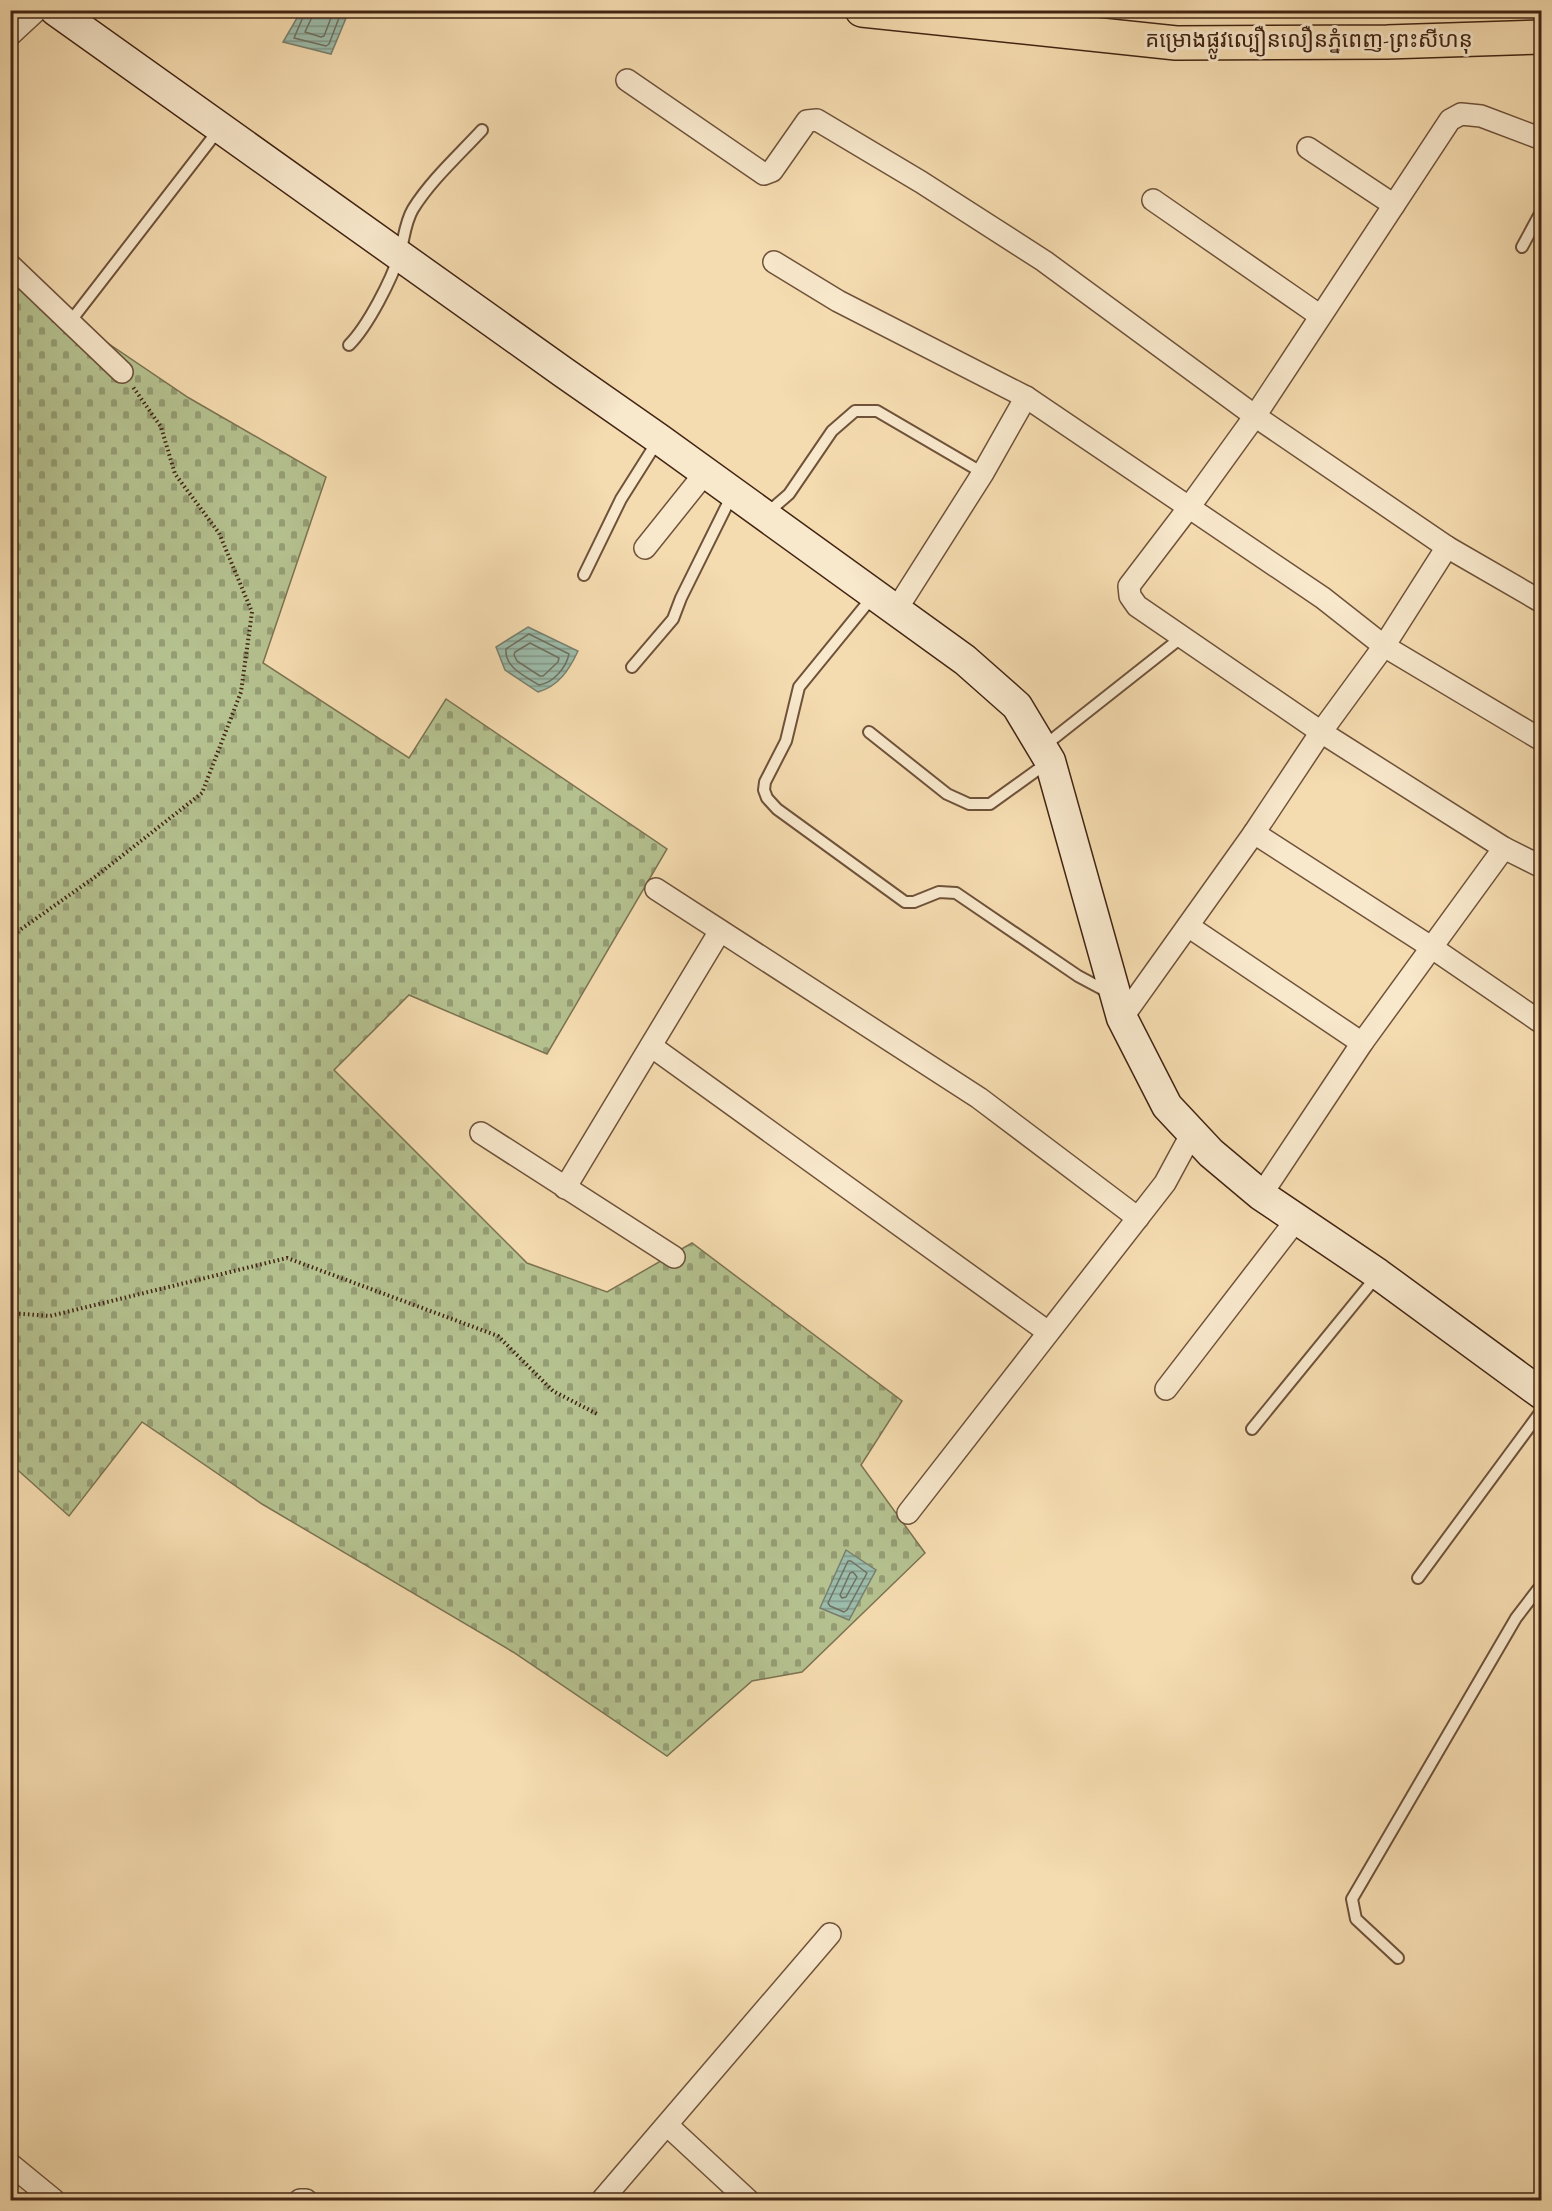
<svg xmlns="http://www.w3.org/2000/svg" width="1552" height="2211" font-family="'EB Garamond','Noto Sans Khmer',serif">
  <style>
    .cemetery { fill: url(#cemetery-stones); stroke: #7c7352; stroke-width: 1.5 }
    .water { fill: url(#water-rules); stroke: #787f6e; stroke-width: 1.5 }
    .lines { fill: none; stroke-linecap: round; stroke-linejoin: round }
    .shore { stroke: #6f705f; stroke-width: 1.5 }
    .lane-casing { stroke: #6f523a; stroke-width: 14 }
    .street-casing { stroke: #6f523a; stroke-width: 24 }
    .secondary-casing { stroke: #422413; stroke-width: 33 }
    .highway-casing { stroke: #422413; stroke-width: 36 }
    .path { stroke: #422413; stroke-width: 4; stroke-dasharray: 1.5 3; stroke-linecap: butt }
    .lane { stroke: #f8e8cc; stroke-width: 10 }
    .street { stroke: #f8e8cc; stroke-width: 21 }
    .secondary { stroke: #f8e8cc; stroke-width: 30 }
    .highway { stroke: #f5dcb0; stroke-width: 33 }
    .labels { text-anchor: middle; stroke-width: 6; stroke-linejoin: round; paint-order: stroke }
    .street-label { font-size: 22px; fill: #422413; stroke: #f8e8cc }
  </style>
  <defs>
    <pattern id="cemetery-stones" width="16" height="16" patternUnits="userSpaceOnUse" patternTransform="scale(1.5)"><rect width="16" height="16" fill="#b5c290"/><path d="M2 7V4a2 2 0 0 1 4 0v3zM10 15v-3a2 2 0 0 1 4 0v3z" fill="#959d74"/></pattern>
    <pattern id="water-rules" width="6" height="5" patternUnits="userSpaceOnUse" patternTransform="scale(1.5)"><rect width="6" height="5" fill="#9cbcab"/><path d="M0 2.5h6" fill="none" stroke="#81998a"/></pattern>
  </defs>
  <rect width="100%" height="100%" fill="#f5dcb0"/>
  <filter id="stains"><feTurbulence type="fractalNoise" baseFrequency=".00333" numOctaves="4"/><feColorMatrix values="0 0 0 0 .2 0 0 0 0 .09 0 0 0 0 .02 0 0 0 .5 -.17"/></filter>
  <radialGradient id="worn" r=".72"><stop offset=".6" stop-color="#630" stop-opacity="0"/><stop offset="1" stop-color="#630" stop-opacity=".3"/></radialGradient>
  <path class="cemetery" d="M 11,267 L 81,325 L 189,398 L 326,477 L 263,663 L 409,758 L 446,699 L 667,849 L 547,1054 L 409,995 L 334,1070 L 527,1263 L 607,1292 L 692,1243 L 902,1401 L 861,1465 L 925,1553 L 802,1672 L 752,1681 L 667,1756 L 513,1652 L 262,1504 L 142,1422 L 69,1516 L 11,1464 Z"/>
  <g class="water">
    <path d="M 301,11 L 349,11 L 331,54 L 283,42 Z"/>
    <path d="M 528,627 L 578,651 C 569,670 559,686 538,692 L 505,670 L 496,647 Z"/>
    <path d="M 846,1550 L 876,1570 L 849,1620 L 820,1608 Z"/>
  </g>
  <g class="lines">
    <g class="shore">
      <path d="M 306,10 L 294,38 L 326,46 L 329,44 L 342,10"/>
      <path d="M 313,10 L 312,17 L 305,32 L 321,37 L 324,36 L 334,10"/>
      <path d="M 529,634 L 569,654 C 566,668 553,683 539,685 C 525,676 504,667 506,649 Z"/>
      <path d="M 530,643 L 559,658 L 558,662 L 543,676 L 540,676 L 517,661 L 514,655 L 515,652 Z"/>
      <path d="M 848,1561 L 851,1561 L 867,1573 L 847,1610 L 844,1612 L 830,1606 L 828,1603 Z"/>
      <path d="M 853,1572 L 857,1577 L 846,1597 L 842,1598 L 840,1595 L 850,1573 Z"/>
    </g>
    <g class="lane-casing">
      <g id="lane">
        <path d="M 1522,247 L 1542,210"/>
        <path d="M 70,322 L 220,128"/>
        <path d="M 349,345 C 368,326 392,279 400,253 C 404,239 405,222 413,209 C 431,180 459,155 482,130"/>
        <path d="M 766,514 L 789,494 L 832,431 L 855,411 L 877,411 L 983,473"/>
        <path d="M 584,575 L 621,499 L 657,442"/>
        <path d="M 874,595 L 799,687 L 786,741 L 765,782 L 764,790 L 767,798 L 777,809 L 905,902 L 914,902 L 939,892 L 956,893 L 1078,976 L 1108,992"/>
        <path d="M 632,667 L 673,619 L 681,598 L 732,495"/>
        <path d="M 869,732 L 947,794 L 969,804 L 990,804 L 1047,763"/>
        <path d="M 1044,746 L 1182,637"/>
        <path d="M 1252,1429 L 1376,1277"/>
        <path d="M 1418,1578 L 1542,1410"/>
        <path d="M 1398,1958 L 1356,1919 L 1352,1899 L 1516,1618 L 1542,1584"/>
      </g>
    </g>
    <g class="street-casing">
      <g id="street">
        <path d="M 10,35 L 37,10"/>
        <path d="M 627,80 L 764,174 L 772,171 L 807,121 L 817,120 L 921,182 L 1044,261 L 1255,416 L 1447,547 L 1384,646 L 1321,732 L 1254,833 L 1122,1018"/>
        <path d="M 1542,139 L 1481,116 L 1461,114 L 1450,120 L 1255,416 L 1190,506 L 1129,586 L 1130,596 L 1137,606 L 1321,732 L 1504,848 L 1542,867"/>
        <path d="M 1308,148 L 1394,205"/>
        <path d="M 1153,200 L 1319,315"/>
        <path d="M 774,262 L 838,301 L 1026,397 L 1323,598 L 1384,646 L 1540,739"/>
        <path d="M 10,265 L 122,372"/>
        <path d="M 1447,547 L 1542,602"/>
        <path d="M 645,548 L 705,473"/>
        <path d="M 896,610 L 983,473 L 1026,397"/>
        <path d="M 1254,833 L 1431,947 L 1542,1023"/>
        <path d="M 656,889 L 979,1098 L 1138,1218"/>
        <path d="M 1188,926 L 1362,1043"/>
        <path d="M 651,1046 L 1048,1332"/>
        <path d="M 481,1133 L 674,1257"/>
        <path d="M 565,1188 L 720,931"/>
        <path d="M 1261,1195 L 1362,1043 L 1504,848"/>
        <path d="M 1166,1389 L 1297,1219"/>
        <path d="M 908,1513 L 1165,1183 L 1192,1133"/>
        <path d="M 667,2125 L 748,2200"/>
        <path d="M 10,2164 L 54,2200"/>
        <path d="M 300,2200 L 306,2200"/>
        <path d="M 602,2200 L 830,1934"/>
      </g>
    </g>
    <g class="secondary-casing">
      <path id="secondary" d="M 55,10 L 563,372 L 659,439 L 965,660 L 1017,706 L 1050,761 L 1122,1018 L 1167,1106 L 1211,1153 L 1261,1195 L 1378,1274 L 1542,1394"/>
    </g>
    <g class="highway-casing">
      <path id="highway" d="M 862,10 L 1176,43 L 1387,42 L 1542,37"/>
    </g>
    <g class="path">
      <path d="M 10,937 L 95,877 L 202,793 L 241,692 L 252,612 L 219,533 L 175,474 L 161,427 L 133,387"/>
      <path d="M 10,1313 L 50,1316 L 287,1258 L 498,1336 L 553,1391 L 599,1415"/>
    </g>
    <use href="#lane" class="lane"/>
    <use href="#street" class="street"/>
    <use href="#secondary" class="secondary"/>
    <use href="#highway" class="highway"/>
  </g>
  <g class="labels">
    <g class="street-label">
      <text x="1309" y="47">គម្រោងផ្លូវល្បឿនលឿនភ្នំពេញ-ព្រះសីហនុ</text>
    </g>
  </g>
  <rect width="1552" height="2211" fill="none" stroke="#f5dcb0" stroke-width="36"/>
  <rect x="12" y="12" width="1528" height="2187" fill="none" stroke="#422413" stroke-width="3"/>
  <rect x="18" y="18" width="1516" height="2175" fill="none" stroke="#422413" stroke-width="1.5"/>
  <rect width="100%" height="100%" filter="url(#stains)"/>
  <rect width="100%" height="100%" fill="url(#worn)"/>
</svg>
